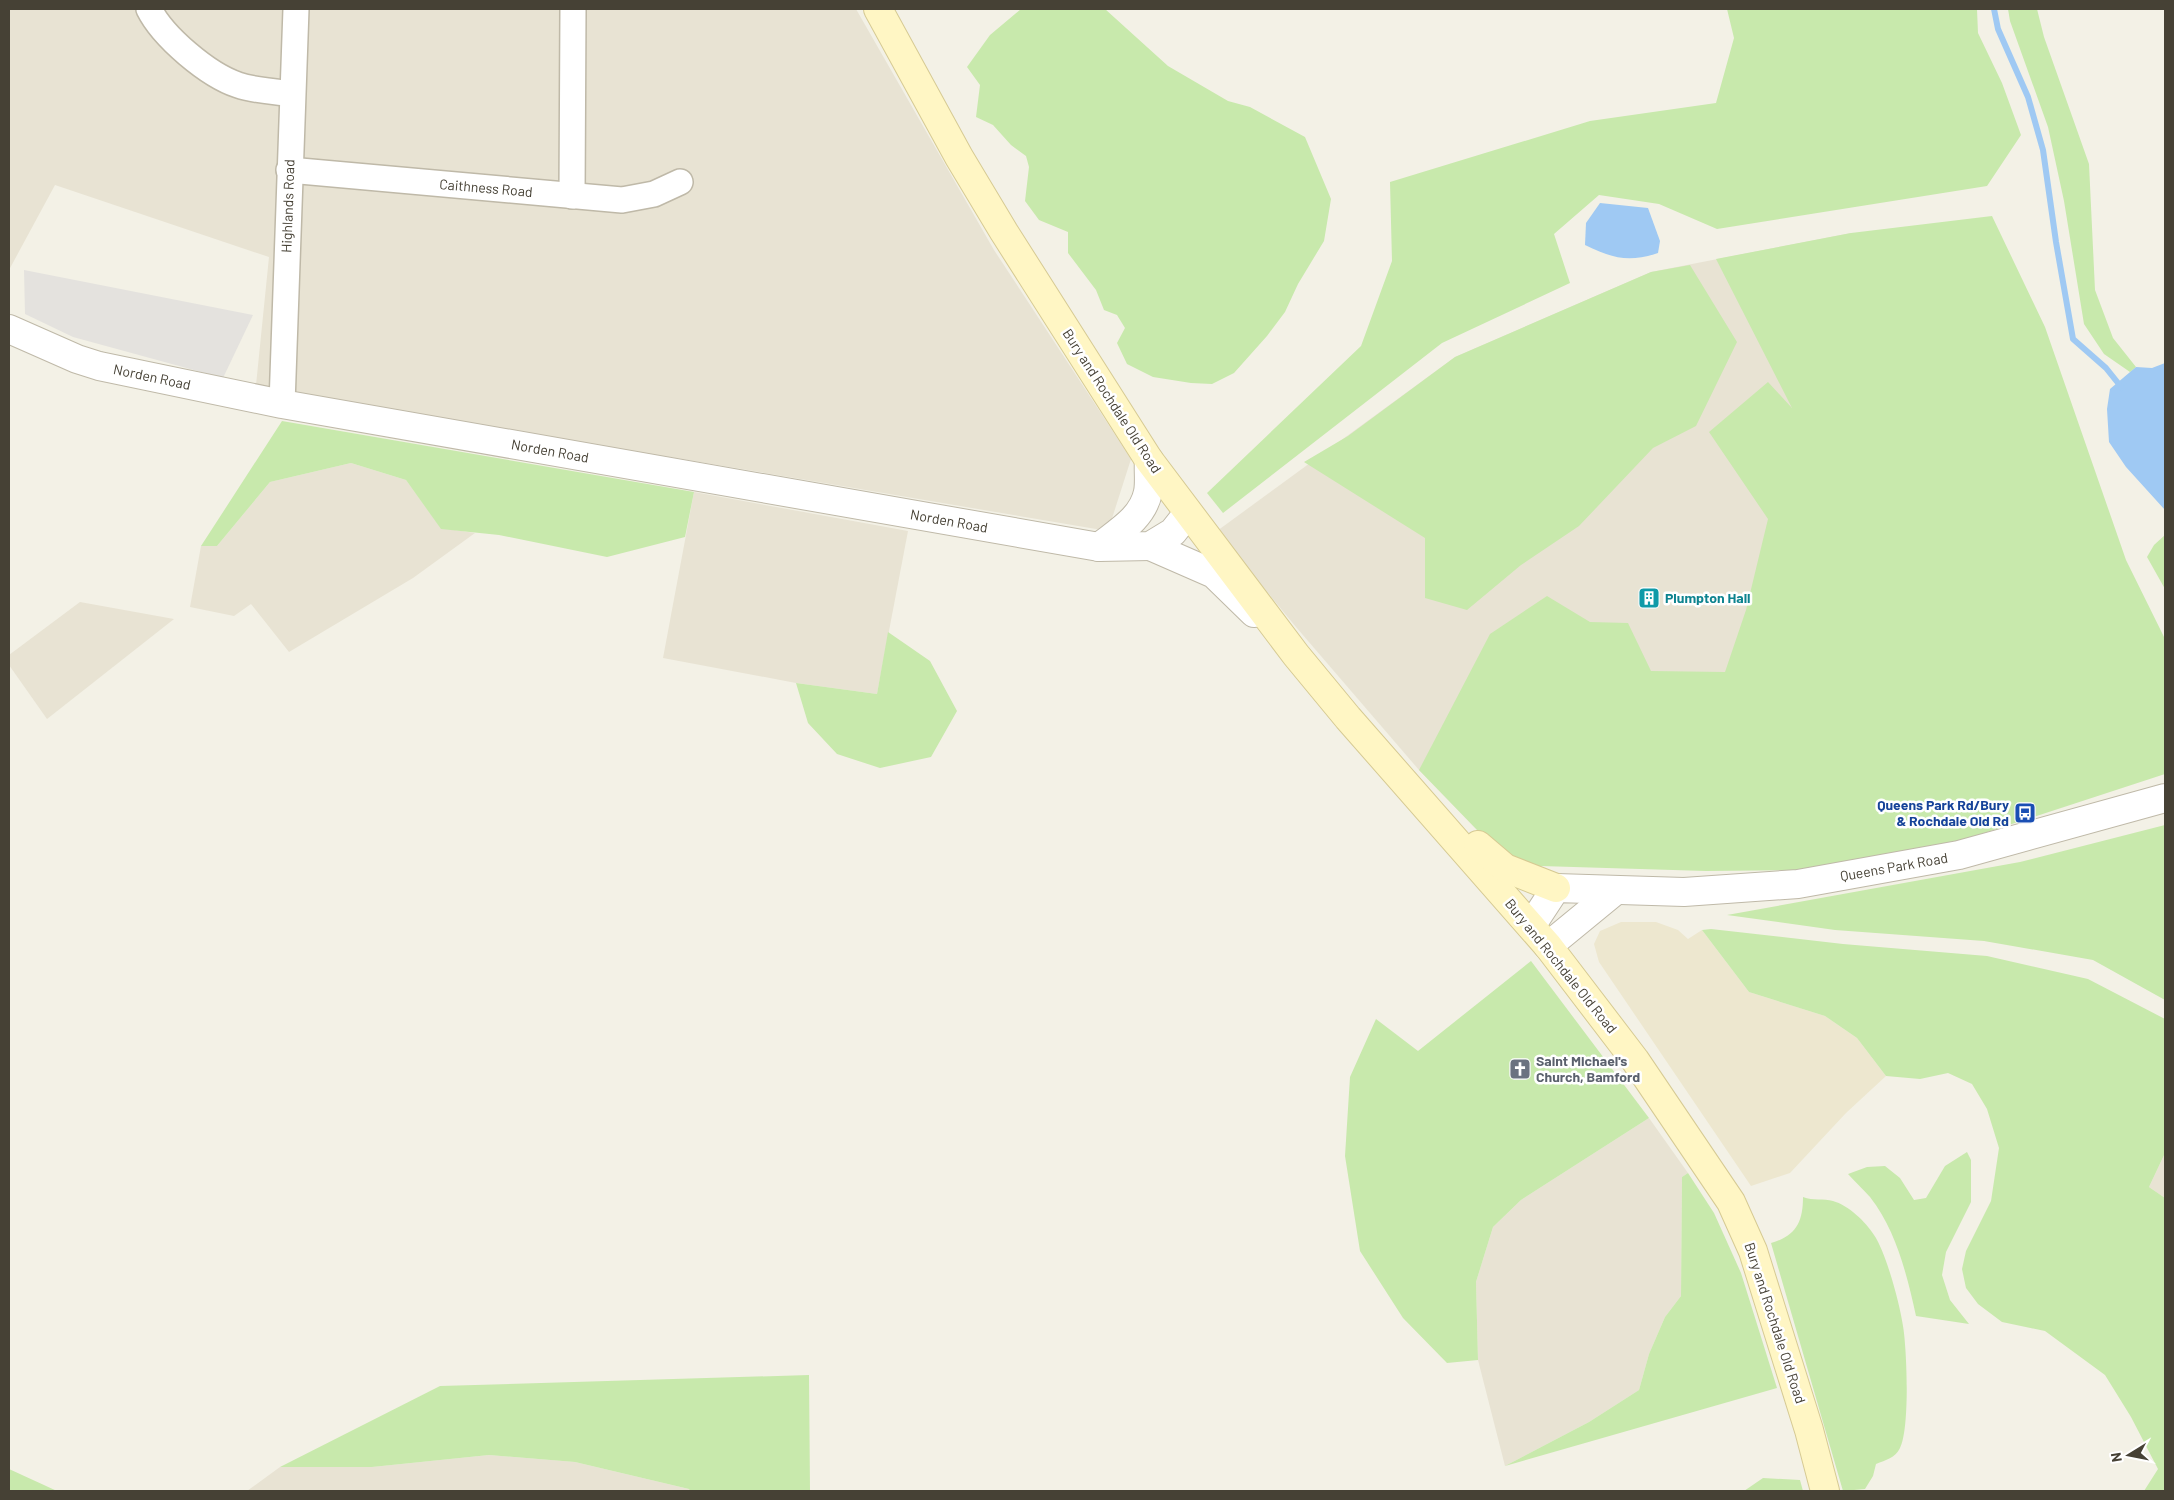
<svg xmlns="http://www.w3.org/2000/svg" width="2174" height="1500" font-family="Barlow,sans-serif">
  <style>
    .residential { fill: #e8e3d3 }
    .education { fill: #ede7cf }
    .green { fill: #c8e9ac }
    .parking { fill: #e4e2de }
    .water { fill: #9fc9f3 }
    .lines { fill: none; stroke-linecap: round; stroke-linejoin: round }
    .stream { stroke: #9fc9f3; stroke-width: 6 }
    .minor-casing { stroke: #bfb9a8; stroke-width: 28 }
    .tertiary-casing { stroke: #bfb9a8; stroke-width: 30 }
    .secondary-casing { stroke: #d6ca93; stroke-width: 30 }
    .minor { stroke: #fff; stroke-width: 25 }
    .tertiary { stroke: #fff; stroke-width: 28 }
    .secondary { stroke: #fff6c4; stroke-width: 28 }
    .labels { text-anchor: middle; stroke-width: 5; stroke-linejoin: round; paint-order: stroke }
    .street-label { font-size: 14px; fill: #464135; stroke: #fff }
    .culture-label { font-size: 14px; font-weight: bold; fill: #0d838f; stroke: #fff; text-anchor: start }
    .transit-label { font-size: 14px; font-weight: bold; fill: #164399; stroke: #fff; text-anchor: end }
    .worship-label { font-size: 14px; font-weight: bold; fill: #5b616d; stroke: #fff; text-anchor: start }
  </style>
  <rect width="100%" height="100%" fill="#f3f1e6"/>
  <g class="residential">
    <path d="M 9,9 L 856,9 L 994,250 L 1131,459 L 1108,531 L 682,459 L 255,395 L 269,257 L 55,185 L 9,270 Z"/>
    <path d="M 1851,233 L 1931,488 L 1511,865 L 1419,770 L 1296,627 L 1217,531 L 1455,357 L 1651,272 Z"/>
    <path d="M 351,463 L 406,480 L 441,528 L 475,533 L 413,578 L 289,652 L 251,604 L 234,616 L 190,607 L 201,546 L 217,546 L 270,482 Z"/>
    <path d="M 694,492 L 908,531 L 877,694 L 796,683 L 663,658 Z"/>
    <path d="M 80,602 L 174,619 L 47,719 L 9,665 L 9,655 Z"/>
    <path d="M 1649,1118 L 1688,1173 L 1682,1177 L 1681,1296 L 1665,1317 L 1649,1354 L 1639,1390 L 1589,1422 L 1505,1466 L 1478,1360 L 1476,1282 L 1493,1227 L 1521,1200 Z"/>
    <path d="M 2165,1153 L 2165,1198 L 2149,1187 Z"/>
    <path d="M 489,1455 L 575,1462 L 689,1489 L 690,1491 L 247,1491 L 280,1467 L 372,1467 Z"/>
  </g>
  <path class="education" d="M 1621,922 L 1656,922 L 1678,930 L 1688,939 L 1702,930 L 1749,992 L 1825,1016 L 1857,1038 L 1886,1076 L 1846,1113 L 1790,1173 L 1751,1186 L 1599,962 L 1594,944 L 1600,931 Z"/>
  <g class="green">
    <path d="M 1021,9 L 1105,9 L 1168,66 L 1228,101 L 1250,107 L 1305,137 L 1331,199 L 1324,241 L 1298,284 L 1285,312 L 1267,336 L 1234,373 L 1212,384 L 1191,383 L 1153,377 L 1127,364 L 1117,343 L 1125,328 L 1117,315 L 1104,310 L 1096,290 L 1068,253 L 1068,232 L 1039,220 L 1025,201 L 1029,167 L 1026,156 L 1011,145 L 993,125 L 976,117 L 980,85 L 967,67 L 990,35 Z"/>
    <path d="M 1727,9 L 1977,9 L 1978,33 L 2002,83 L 2021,135 L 1987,186 L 1717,229 L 1659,204 L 1599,195 L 1554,234 L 1570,283 L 1442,343 L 1223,513 L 1207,493 L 1361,346 L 1392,261 L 1390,182 L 1590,121 L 1716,103 L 1734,38 Z"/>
    <path d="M 2008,9 L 2037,9 L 2044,37 L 2089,164 L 2095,290 L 2113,338 L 2136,367 L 2130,372 L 2104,354 L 2084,324 L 2064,201 L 2048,127 L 2010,21 Z"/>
    <path d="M 1992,216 L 2045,327 L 2126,560 L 2165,639 L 2165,774 L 1960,841 L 1801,870 L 1706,871 L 1511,865 L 1419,770 L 1490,634 L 1547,596 L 1590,622 L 1628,623 L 1651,671 L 1725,672 L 1746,610 L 1768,519 L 1709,432 L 1768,382 L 1792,408 L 1716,259 L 1851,233 Z"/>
    <path d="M 1690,265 L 1737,342 L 1696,426 L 1653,448 L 1579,526 L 1521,565 L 1467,610 L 1425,598 L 1425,538 L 1304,462 L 1348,436 L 1455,357 L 1651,272 Z"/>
    <path d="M 282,421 L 694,492 L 685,537 L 607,557 L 499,535 L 441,529 L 406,480 L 351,463 L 270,482 L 217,546 L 201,546 Z"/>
    <path d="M 2165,535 L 2165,589 L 2147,557 L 2154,545 Z"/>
    <path d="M 888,632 L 930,661 L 957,711 L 931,757 L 880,768 L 837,754 L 808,723 L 796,683 L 877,694 Z"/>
    <path d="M 2165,825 L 2165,1000 L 2093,960 L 1984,941 L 1835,930 L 1727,915 L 2020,862 Z"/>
    <path d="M 1711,929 L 1843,944 L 1987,956 L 2088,979 L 2165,1019 L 2165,1153 L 2149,1187 L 2165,1198 L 2165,1491 L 2144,1491 L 2158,1469 L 2131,1417 L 2105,1375 L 2045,1331 L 2002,1322 L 1978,1304 L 1966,1288 L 1962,1269 L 1966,1251 L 1991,1201 L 1999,1148 L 1987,1109 L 1972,1084 L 1948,1073 L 1920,1079 L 1886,1076 L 1857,1038 L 1825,1016 L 1749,992 L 1702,930 Z"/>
    <path d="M 1531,961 L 1649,1118 L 1521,1200 L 1493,1227 L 1476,1282 L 1478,1360 L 1447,1363 L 1403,1318 L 1360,1251 L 1345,1156 L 1350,1077 L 1376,1019 L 1418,1051 Z"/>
    <path d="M 1967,1152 L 1971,1160 L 1971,1202 L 1946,1252 L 1942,1275 L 1950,1300 L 1969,1324 L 1916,1316 C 1907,1275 1896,1230 1870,1197 C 1863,1189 1855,1182 1848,1174 L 1867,1167 L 1885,1166 L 1900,1178 L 1914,1200 L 1926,1198 L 1945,1166 Z"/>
    <path d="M 1688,1173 L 1714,1213 L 1741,1273 L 1777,1388 L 1505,1466 L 1589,1422 L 1639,1390 L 1649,1354 L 1665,1317 L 1681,1296 L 1682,1177 Z"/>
    <path d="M 1803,1197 C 1813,1201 1824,1198 1833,1201 C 1848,1205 1866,1222 1874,1235 C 1886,1252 1900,1305 1903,1326 C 1907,1349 1910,1429 1900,1448 C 1895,1458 1886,1460 1876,1464 L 1873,1476 L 1865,1489 L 1843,1491 L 1771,1243 C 1796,1236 1803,1222 1803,1197 Z"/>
    <path d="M 809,1375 L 810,1491 L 690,1491 L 689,1489 L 575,1462 L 489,1455 L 372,1467 L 280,1467 L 440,1386 Z"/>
    <path d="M 9,1469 L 57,1491 L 9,1491 Z"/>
    <path d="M 1763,1478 L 1800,1480 L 1803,1491 L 1744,1491 Z"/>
  </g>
  <path class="parking" d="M 24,270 L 253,315 L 223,378 L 73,337 L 25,314 Z"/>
  <g class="water">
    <path d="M 1600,203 L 1648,208 L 1660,241 L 1658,253 C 1628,263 1612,258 1585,245 L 1586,223 Z"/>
    <path d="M 2165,363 L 2165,510 L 2126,467 L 2109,442 L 2107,409 L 2110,389 L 2136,367 L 2152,368 Z"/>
  </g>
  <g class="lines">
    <path class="stream" d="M 1994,9 L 1998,29 L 2028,97 L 2043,150 L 2056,242 L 2073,339 L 2106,368 L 2122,388"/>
    <g class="minor-casing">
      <g id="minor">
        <path d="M 149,9 C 163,37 208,75 238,85 C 255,91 275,91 292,94"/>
        <path d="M 289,170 L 622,200 L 654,194 L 680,182"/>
        <path d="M 572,196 L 573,9"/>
        <path d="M 282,404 L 296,9"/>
      </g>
    </g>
    <g class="tertiary-casing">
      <g id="tertiary">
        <path d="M 9,329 L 77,359 L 99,366 L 282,404 L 1099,547 L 1150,546 L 1173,532 L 1188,513"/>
        <path d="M 1150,546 L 1214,574 L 1254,613"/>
        <path d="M 1099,547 C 1118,532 1143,518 1148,492 C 1150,482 1148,470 1149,460"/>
        <path d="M 1531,926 L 1556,888 L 1684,892 L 1798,884 L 1959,855 L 2165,798"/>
        <path d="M 1548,946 L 1615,891"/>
      </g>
    </g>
    <g class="secondary-casing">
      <g id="secondary">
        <path d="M 878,9 L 959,157 L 1004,232 L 1149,460 L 1296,655 L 1348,718 L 1548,946 L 1635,1060 L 1731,1202 L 1753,1251 L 1809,1430 L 1825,1491"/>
        <path d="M 1478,845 L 1505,868 L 1556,888"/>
      </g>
    </g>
    <use href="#minor" class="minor"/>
    <use href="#tertiary" class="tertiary"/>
    <use href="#secondary" class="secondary"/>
  </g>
  <defs>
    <g id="building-square" transform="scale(1.125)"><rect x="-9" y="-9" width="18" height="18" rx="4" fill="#0f9aa8" stroke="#fff"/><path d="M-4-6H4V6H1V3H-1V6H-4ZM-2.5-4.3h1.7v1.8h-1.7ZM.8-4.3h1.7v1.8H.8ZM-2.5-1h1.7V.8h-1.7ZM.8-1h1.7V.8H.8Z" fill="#fff"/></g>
    <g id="bus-square" transform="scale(1.125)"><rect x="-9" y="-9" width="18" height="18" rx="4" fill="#1a4fb4" stroke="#fff"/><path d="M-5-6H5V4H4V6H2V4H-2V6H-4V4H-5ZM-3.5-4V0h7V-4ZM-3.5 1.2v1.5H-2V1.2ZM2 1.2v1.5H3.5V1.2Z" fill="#fff"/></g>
    <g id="church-square" transform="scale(1.125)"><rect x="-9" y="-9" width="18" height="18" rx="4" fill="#6b7280" stroke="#fff"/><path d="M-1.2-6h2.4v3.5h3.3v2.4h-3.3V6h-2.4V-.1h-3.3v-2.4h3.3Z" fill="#fff"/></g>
  </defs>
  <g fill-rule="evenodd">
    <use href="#building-square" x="1649" y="598"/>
    <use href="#bus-square" x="2025" y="813"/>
    <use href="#church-square" x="1520" y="1069"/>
  </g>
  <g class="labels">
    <g class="street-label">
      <text transform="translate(486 188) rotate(5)" y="5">Caithness Road</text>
      <text transform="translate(288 206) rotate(-88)" y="5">Highlands Road</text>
      <text transform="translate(152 377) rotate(12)" y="5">Norden Road</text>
      <text transform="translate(1112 401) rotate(57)" y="5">Bury and Rochdale Old Road</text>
      <text transform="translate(550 451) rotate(10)" y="5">Norden Road</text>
      <text transform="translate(949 521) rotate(10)" y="5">Norden Road</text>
      <text transform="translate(1894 867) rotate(-10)" y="5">Queens Park Road</text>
      <text transform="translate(1561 966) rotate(51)" y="5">Bury and Rochdale Old Road</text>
      <text transform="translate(1775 1323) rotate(72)" y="5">Bury and Rochdale Old Road</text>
    </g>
    <g class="culture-label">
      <text x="1665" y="603">Plumpton Hall</text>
    </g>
    <g class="transit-label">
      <text x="2009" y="810">Queens Park Rd/Bury<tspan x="2009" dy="16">&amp; Rochdale Old Rd</tspan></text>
    </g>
    <g class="worship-label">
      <text x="1536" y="1066">Saint Michael's<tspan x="1536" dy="16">Church, Bamford</tspan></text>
    </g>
  </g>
  <rect width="2174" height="1500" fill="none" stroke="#464135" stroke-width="20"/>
  <g transform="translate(2129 1455) rotate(260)" stroke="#ffffff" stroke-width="4" paint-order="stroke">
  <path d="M0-4L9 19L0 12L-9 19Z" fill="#464135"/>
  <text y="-8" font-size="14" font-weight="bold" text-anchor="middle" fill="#464135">N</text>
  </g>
</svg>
